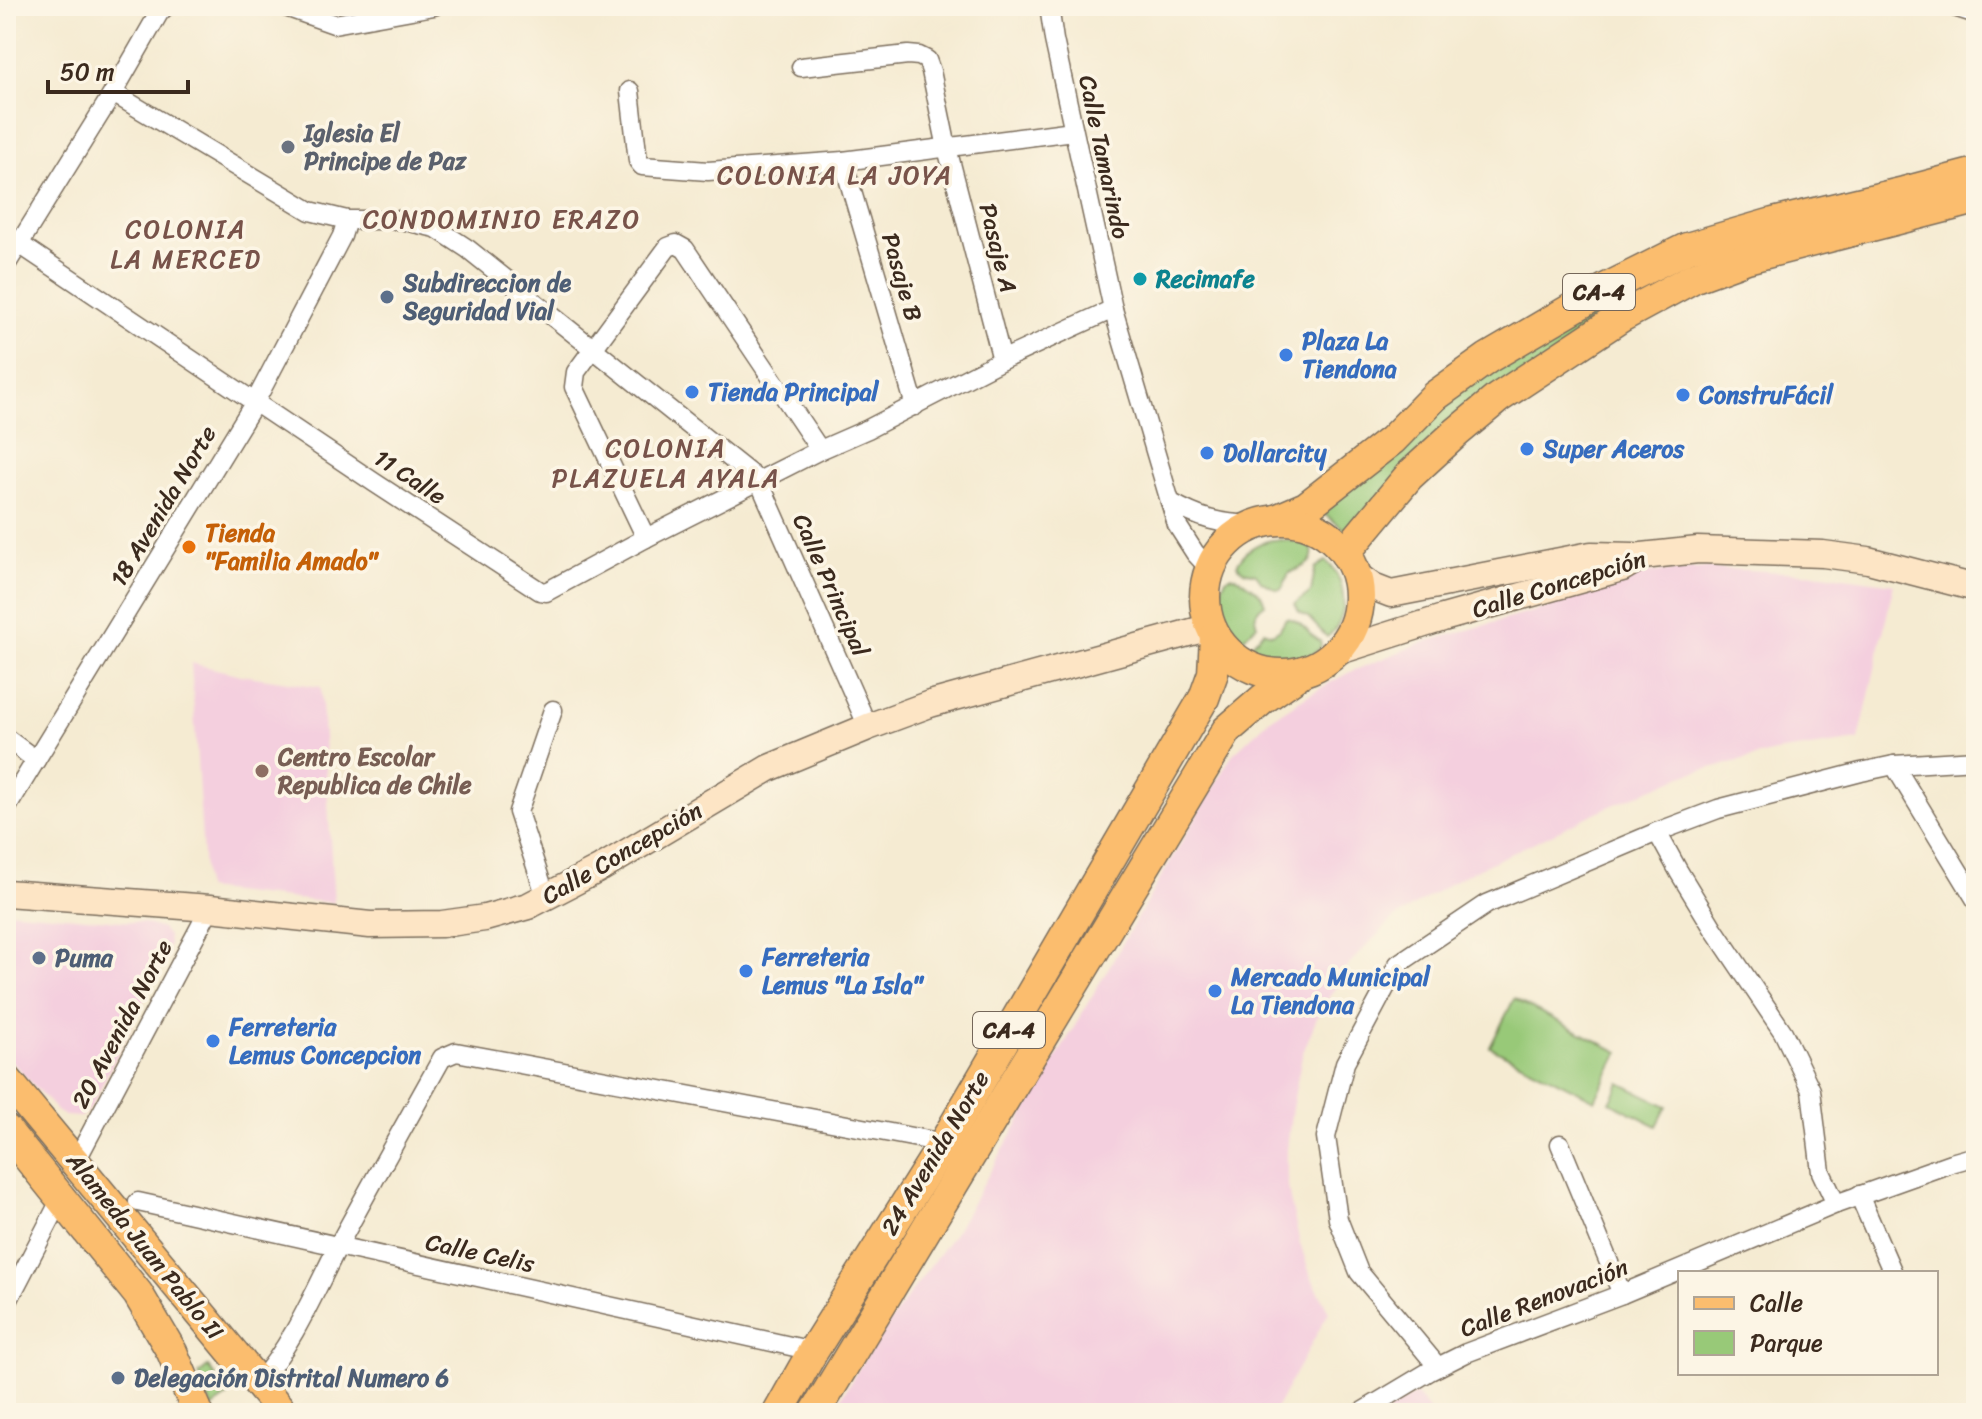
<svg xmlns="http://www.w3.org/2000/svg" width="1982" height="1419" font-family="Sriracha,sans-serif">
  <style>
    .built { fill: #f4cfde }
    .green { fill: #98c978; stroke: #6a7a4b; stroke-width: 2 }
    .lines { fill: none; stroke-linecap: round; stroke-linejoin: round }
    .street-casing { stroke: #7c6e5d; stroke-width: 21 }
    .secondary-casing { stroke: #7c6e5d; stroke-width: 29 }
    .primary-casing { stroke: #7c6e5d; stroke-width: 33 }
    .street { stroke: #fff; stroke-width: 18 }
    .secondary { stroke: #fde5c5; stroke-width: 26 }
    .primary { stroke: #fbbd6e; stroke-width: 30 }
    .worship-dot { fill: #6b7280; stroke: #fcf5e5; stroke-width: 3 }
    .culture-dot { fill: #0f9aa8; stroke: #fcf5e5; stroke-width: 3 }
    .service-dot { fill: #5c6f8a; stroke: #fcf5e5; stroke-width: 3 }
    .shop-dot { fill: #3f7fe0; stroke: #fcf5e5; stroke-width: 3 }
    .food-dot { fill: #e8710a; stroke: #fcf5e5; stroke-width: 3 }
    .education-dot { fill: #8d6e63; stroke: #fcf5e5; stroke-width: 3 }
    .labels { text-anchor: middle; stroke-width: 7; stroke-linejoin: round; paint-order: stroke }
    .shield { fill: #fcf5e5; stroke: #75675a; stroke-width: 2 }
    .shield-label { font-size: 22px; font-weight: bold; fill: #3b2a1e }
    .worship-label { font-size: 24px; font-weight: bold; fill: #5b616d; stroke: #fcf5e5; text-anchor: start }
    .street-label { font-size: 24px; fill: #3b2a1e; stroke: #fcf5e5 }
    .culture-label { font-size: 24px; font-weight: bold; fill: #0d838f; stroke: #fcf5e5; text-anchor: start }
    .service-label { font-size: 24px; font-weight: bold; fill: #4e5e75; stroke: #fcf5e5; text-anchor: start }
    .shop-label { font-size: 24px; font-weight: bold; fill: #366cbe; stroke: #fcf5e5; text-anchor: start }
    .food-label { font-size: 24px; font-weight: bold; fill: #c56008; stroke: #fcf5e5; text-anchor: start }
    .education-label { font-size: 24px; font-weight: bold; fill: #785e54; stroke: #fcf5e5; text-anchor: start }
    .neighbourhood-label { font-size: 26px; letter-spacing: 2px; fill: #78534a; stroke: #fcf5e5 }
  </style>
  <rect width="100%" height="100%" fill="#fcf5e5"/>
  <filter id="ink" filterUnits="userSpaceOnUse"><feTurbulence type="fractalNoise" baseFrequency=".0125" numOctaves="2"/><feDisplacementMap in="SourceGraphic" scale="16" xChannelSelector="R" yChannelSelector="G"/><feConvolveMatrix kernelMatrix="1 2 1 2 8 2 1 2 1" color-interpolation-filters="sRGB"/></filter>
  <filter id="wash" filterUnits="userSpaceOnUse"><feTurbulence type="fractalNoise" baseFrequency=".006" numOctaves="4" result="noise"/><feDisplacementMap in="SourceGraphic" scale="32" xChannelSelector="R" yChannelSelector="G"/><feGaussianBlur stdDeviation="1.8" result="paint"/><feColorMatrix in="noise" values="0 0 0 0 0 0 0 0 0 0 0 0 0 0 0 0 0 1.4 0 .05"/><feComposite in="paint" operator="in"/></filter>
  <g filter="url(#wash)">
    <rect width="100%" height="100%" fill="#f5ebd2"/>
    <g class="built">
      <path d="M 1708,568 L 1822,574 L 1894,584 L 1859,740 L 1775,752 L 1687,774 L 1606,808 L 1459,878 L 1392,920 L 1351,962 L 1316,1020 L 1302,1055 L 1291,1114 L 1287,1150 L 1287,1177 L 1290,1200 L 1300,1243 L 1310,1274 L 1329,1312 L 1273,1413 L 832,1413 L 874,1343 L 957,1229 L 1232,755 L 1269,720 L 1308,695 L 1348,673 L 1421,643 L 1539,610 L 1603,586 L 1646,573 Z"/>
      <path d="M 191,663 L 241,675 L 321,687 L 334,903 L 205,889 Z"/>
      <path d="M 6,911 L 144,923 L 162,929 L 168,936 L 169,944 L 167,954 L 90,1109 L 80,1117 L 65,1116 L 57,1111 L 6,1055 Z"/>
      <path d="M 1416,1394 L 1432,1413 L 1383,1413 Z"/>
    </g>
    <g class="green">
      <path d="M 1714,250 L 1347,531 L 1324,514 L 1325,510 L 1431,413 L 1542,331 Z"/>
      <path d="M 1272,540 C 1287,539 1299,541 1312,549 C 1315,566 1300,567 1289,573 L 1282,588 L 1278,590 L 1262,582 L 1256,574 L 1244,571 L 1237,565 C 1244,551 1257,543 1272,540 Z"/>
      <path d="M 1326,561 C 1347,579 1351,620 1327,637 L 1309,618 L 1299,612 L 1295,604 L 1311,592 L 1315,568 Z"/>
      <path d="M 1229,576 C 1238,576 1240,579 1247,584 C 1258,592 1260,590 1265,604 C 1257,609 1253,616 1257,625 L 1239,643 C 1224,628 1211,594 1229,576 Z"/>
      <path d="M 1286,618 C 1301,619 1307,634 1320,641 L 1321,646 L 1319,649 C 1299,667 1268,666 1246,650 L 1264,631 L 1272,634 L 1280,629 Z"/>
      <path d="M 1514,999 L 1619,1052 L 1595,1100 L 1490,1047 Z"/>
      <path d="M 1620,1083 L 1667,1106 L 1657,1126 L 1610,1102 Z"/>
      <path d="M 208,1367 L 230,1394 L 212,1408 L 199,1374 Z"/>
    </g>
  </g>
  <g filter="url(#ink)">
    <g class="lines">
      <g class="street-casing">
        <g id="street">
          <path d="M 283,6 L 334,24 L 434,6"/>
          <path d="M 1049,6 L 1054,40 L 1113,309 L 1177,525 L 1195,553 L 1210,569"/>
          <path d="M 1951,6 L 1976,14"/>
          <path d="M 801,67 L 908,55 L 919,56 L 927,60 L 931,71 L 947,148 L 1002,360"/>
          <path d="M 630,91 L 638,161 L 642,166 L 708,171 L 843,161 L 1073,131"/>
          <path d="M 113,93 L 310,211 L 347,220 L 400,220 L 436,228 L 468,249 L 759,481 L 868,727"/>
          <path d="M 843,161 L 915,406"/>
          <path d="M 6,235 L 375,483 L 540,591 L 546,592 L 646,538 L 820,450 L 868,429 L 1002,360 L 1113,309"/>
          <path d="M 6,265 L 113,93 L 159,13 L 166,6"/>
          <path d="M 1170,502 C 1200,519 1219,524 1254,525"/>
          <path d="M 646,538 L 574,387 L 576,372 L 668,247 L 676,244 L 685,249 L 820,450"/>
          <path d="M 6,738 L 36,760"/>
          <path d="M 1894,765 L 1976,900"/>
          <path d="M 6,809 L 255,402 L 342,236 L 347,220"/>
          <path d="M 1657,832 L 1679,872 L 1713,928 L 1783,1032 L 1811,1090 L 1821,1172 L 1836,1204"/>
          <path d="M 546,897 L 518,812 L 553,710"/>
          <path d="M 1560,1144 L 1622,1294"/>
          <path d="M 76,1161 L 210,908"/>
          <path d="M 1859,1195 L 1893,1273"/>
          <path d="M 138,1202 L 813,1351"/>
          <path d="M 6,1305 L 62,1197"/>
          <path d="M 1438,1367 L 1359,1272 L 1338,1219 L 1326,1137 L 1345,1063 L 1398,964 L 1487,904 L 1657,832 L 1718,809 L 1861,772 L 1894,765 L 1976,760"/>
          <path d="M 258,1383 C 293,1344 314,1293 338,1246 C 372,1183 407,1121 442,1058 L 456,1052 L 944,1143"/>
          <path d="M 1360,1413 L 1430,1371 L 1466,1353 L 1622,1294 L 1836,1204 L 1951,1163 L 1976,1156"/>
        </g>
      </g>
      <g class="secondary-casing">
        <g id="secondary">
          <path d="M 1355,574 L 1373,587 L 1391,594 L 1591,555 L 1634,556"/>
          <path d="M 1336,652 L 1443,618 L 1622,568 L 1642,556 L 1698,550 L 1823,554 L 1868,560 L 1976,588"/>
          <path d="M 6,893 L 210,908 L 370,925 L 442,924 L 485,918 L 528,906 L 601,868 L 769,768 L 868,727 L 930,704 L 1210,627"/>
        </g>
      </g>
      <g class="primary-casing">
        <g id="primary">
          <path d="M 1276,520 L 1306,507 L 1392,440 L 1435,396 L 1488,358 L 1607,288 L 1687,248 L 1773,223 L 1904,192 L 1976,173"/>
          <circle cx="1282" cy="597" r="77"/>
          <path d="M 1345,553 L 1409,476 L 1457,432 L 1498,398 L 1621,317 L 1695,277 L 1747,258 L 1976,199"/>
          <path d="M 6,1079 L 283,1413"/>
          <path d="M 6,1130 L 138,1294 L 172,1352 L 198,1413"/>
          <path d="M 778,1413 L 813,1351 L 944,1143 L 1204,698 L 1213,673 L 1215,637"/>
          <path d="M 815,1413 L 1227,730 L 1263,699 L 1303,671"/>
        </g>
      </g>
      <use href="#street" class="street"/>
      <use href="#secondary" class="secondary"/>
      <use href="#primary" class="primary"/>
    </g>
  </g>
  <circle class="worship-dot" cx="288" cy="147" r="8"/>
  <circle class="culture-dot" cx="1140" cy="279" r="8"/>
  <g class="service-dot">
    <circle cx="387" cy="297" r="8"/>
    <circle cx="39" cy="958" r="8"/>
    <circle cx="118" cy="1378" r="8"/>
  </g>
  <g class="shop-dot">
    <circle cx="1286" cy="355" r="8"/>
    <circle cx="692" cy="392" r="8"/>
    <circle cx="1683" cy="395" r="8"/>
    <circle cx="1527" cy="449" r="8"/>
    <circle cx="1207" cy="453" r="8"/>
    <circle cx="746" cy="971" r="8"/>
    <circle cx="1215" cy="991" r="8"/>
    <circle cx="213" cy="1041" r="8"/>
  </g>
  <circle class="food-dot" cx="189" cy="547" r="8"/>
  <circle class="education-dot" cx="262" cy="771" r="8"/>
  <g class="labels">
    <g class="shield">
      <rect x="1563" y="274" width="72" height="36" rx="6"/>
      <rect x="973" y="1012" width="72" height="36" rx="6"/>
    </g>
    <g class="shield-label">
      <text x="1599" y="300">CA-4</text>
      <text x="1009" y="1038">CA-4</text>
    </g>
    <g class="worship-label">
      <text x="304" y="141">Iglesia El<tspan x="304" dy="28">Principe de Paz</tspan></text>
    </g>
    <g class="street-label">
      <text transform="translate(1104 157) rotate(78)" y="8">Calle Tamarindo</text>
      <text transform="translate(998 248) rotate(76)" y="8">Pasaje A</text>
      <text transform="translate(902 277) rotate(74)" y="8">Pasaje B</text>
      <text transform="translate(410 477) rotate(33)" y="8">11 Calle</text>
      <text transform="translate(163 506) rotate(-59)" y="8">18 Avenida Norte</text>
      <text transform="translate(1559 584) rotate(-17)" y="8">Calle Concepción</text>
      <text transform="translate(831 585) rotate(66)" y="8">Calle Principal</text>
      <text transform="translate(622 853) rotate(-30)" y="8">Calle Concepción</text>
      <text transform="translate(122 1024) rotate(-62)" y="8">20 Avenida Norte</text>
      <text transform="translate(935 1153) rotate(-59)" y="8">24 Avenida Norte</text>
      <text transform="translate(145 1246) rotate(51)" y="8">Alameda Juan Pablo II</text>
      <text transform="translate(480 1253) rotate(12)" y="8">Calle Celis</text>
      <text transform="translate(1544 1298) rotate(-21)" y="8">Calle Renovación</text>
    </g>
    <g class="culture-label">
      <text x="1156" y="287">Recimafe</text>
    </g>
    <g class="service-label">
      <text x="403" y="291">Subdireccion de<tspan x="403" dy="28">Seguridad Vial</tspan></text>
      <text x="55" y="966">Puma</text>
      <text x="134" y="1386">Delegación Distrital Numero 6</text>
    </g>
    <g class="shop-label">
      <text x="1302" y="349">Plaza La<tspan x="1302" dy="28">Tiendona</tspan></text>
      <text x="708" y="400">Tienda Principal</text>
      <text x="1699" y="403">ConstruFácil</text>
      <text x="1543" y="457">Super Aceros</text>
      <text x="1223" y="461">Dollarcity</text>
      <text x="762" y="965">Ferreteria<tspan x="762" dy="28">Lemus "La Isla"</tspan></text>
      <text x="1231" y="985">Mercado Municipal<tspan x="1231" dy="28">La Tiendona</tspan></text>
      <text x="229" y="1035">Ferreteria<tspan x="229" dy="28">Lemus Concepcion</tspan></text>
    </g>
    <g class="food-label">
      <text x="205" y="541">Tienda<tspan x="205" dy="28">"Familia Amado"</tspan></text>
    </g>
    <g class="education-label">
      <text x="278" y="765">Centro Escolar<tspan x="278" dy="28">Republica de Chile</tspan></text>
    </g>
    <g class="neighbourhood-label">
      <text x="835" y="184">COLONIA LA JOYA</text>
      <text x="502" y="228">CONDOMINIO ERAZO</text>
      <text x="186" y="238">COLONIA<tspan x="186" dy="30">LA MERCED</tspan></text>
      <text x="666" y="457">COLONIA<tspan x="666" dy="30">PLAZUELA AYALA</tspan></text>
    </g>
  </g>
  <rect width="1982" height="1419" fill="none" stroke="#fcf5e5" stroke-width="32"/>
  <rect x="1678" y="1271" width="260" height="104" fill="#fcf5e5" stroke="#afa495" stroke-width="2"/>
  <rect x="1694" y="1297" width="40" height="12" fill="#fbbd6e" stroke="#afa495" stroke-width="2"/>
  <text x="1750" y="1311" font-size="24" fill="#3b2a1e">Calle</text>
  <rect x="1694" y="1331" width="40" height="24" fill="#98c978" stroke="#afa495" stroke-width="2"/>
  <text x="1750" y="1351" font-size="24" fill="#3b2a1e">Parque</text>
  <path d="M48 80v12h140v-12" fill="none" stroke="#3b2a1e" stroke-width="4"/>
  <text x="60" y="80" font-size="24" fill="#3b2a1e" stroke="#fcf5e5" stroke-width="6" paint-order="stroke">50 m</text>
</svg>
